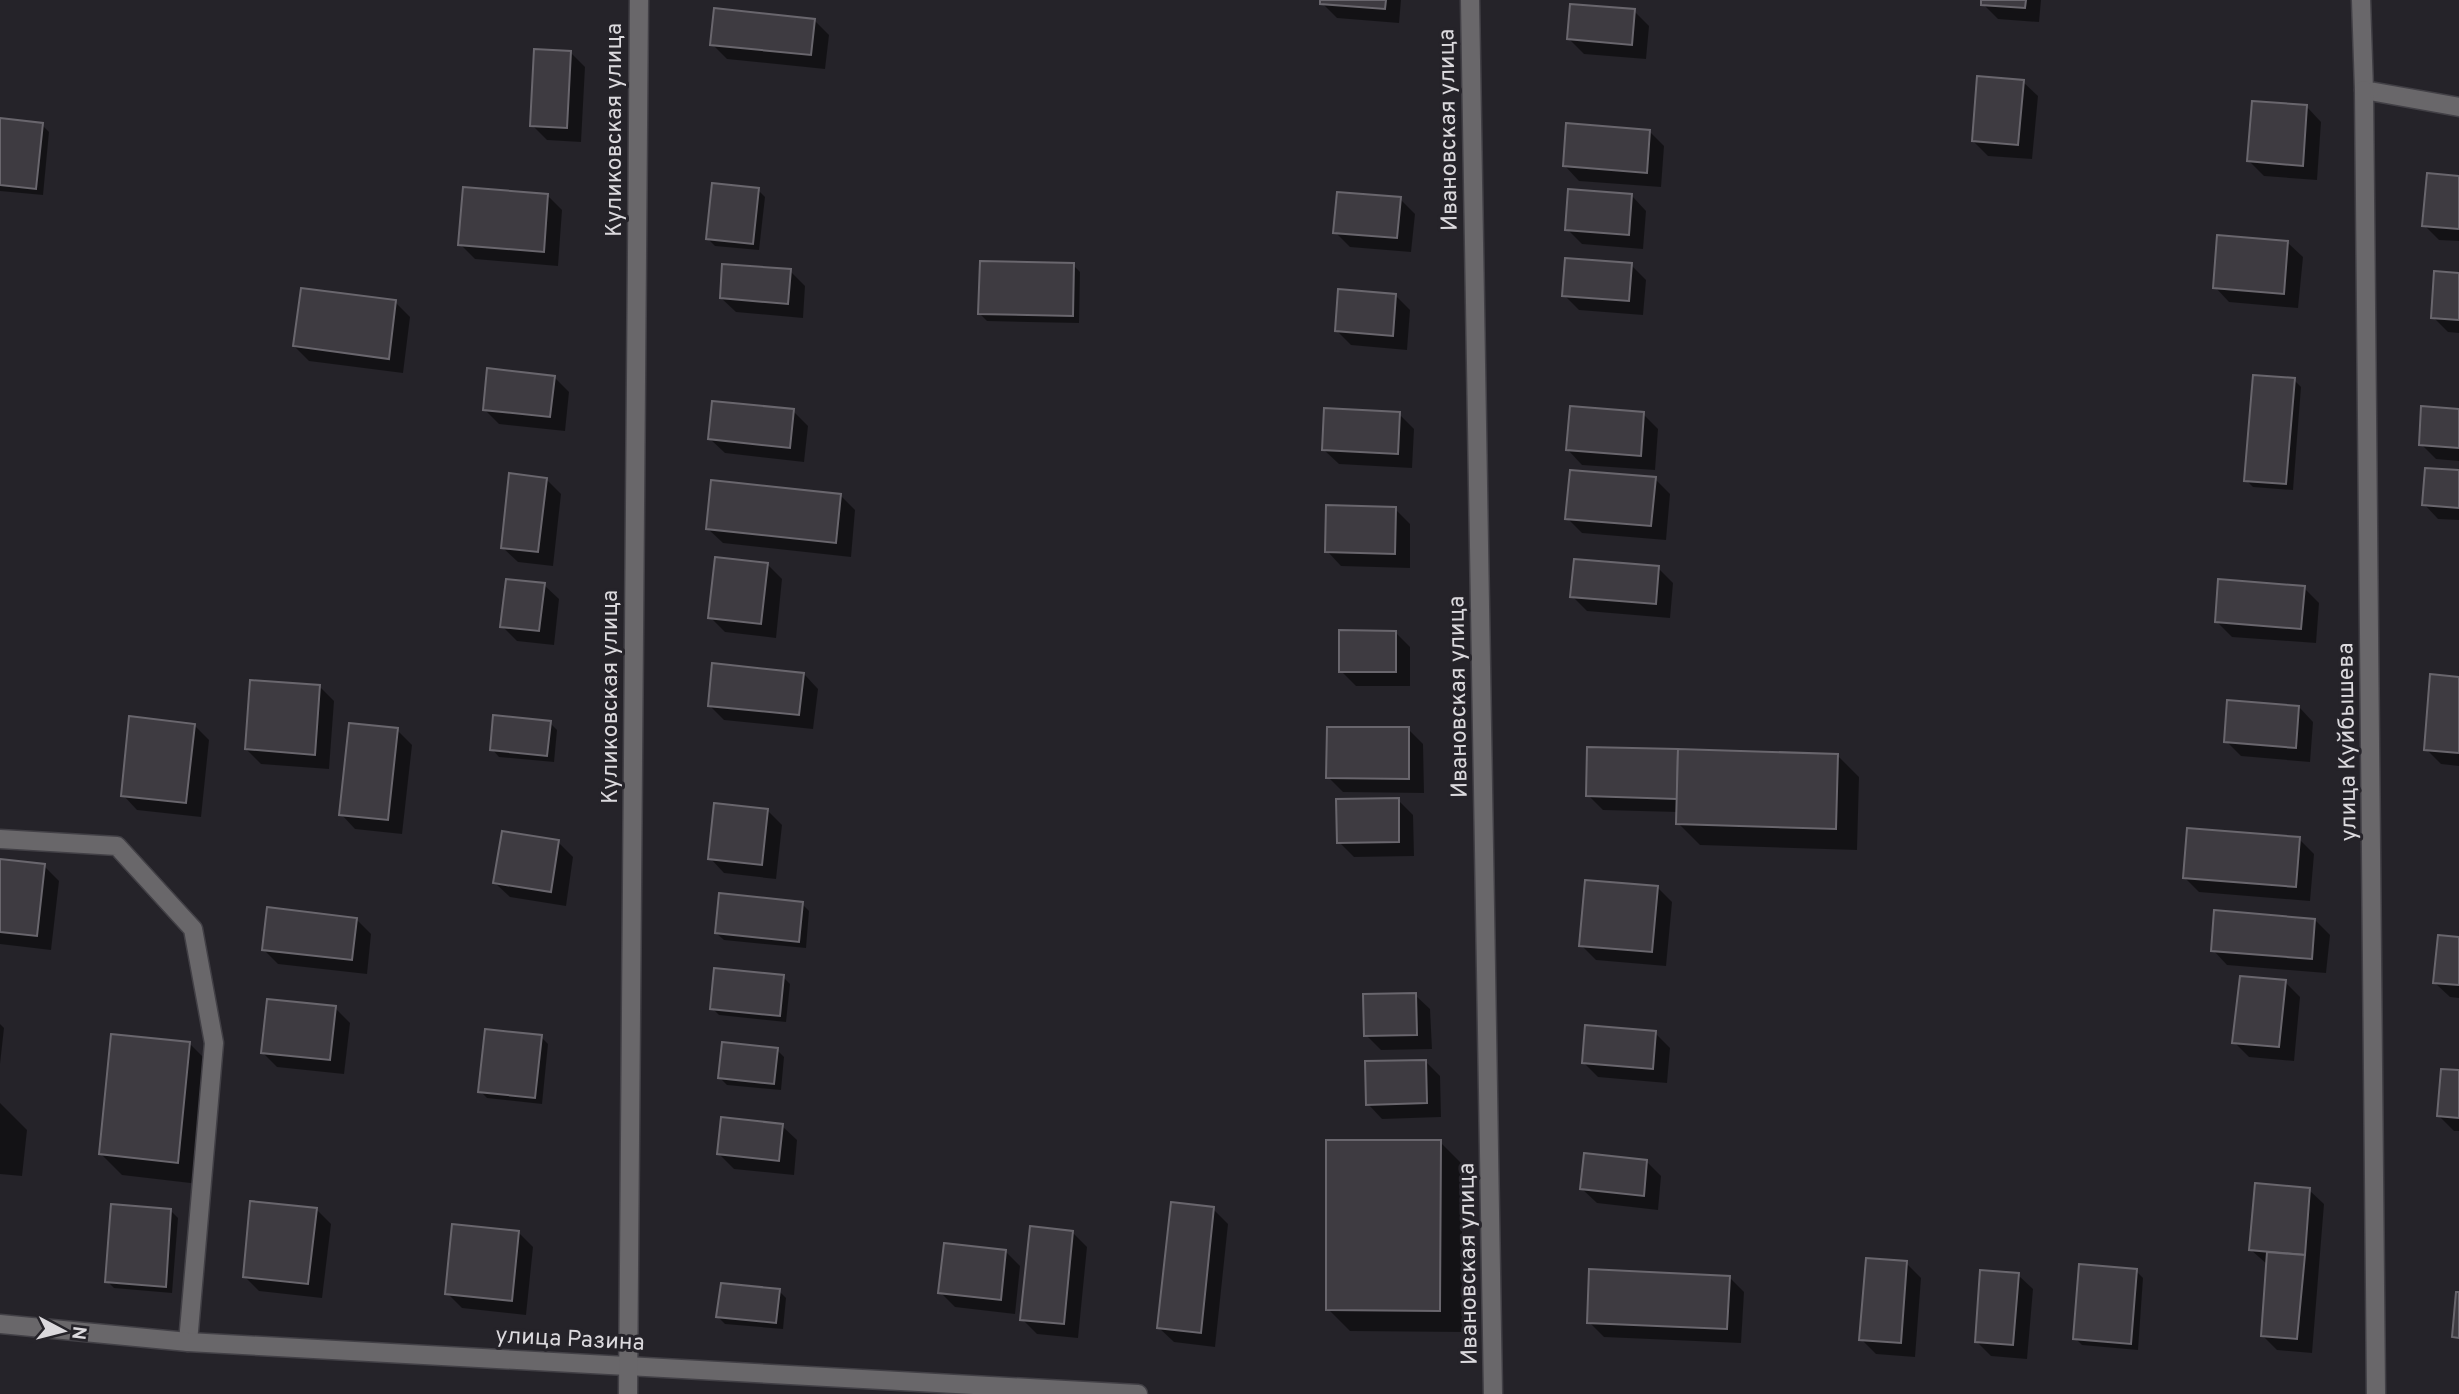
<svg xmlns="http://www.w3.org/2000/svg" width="2459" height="1394" font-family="Overpass,sans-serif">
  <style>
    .shadow { fill: #0007 }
    .building { fill: #3e3b41; stroke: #69666d; stroke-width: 2 }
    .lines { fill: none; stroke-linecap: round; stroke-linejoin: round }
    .minor-casing { stroke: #424046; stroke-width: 21 }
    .minor { stroke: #69676a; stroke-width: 18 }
    .labels { text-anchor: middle; stroke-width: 6; stroke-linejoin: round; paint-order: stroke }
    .street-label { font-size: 23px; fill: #dbd9dd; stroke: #252329 }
  </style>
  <rect width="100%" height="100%" fill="#252329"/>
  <g class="shadow">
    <path d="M 1322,0 L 1401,0 L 1399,23 L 1337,18 L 1322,3 Z"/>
    <path d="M 1983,0 L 2041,0 L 2039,22 L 1998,19 L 1983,4 Z"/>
    <path d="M 1634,11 L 1649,26 L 1646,59 L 1584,54 L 1569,39 Z"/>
    <path d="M 814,20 L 829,35 L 825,69 L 727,59 L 712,44 Z"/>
    <path d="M 570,52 L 585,67 L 581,142 L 547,140 L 532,125 Z"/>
    <path d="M 2023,82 L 2038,96 L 2032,159 L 1988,156 L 1973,141 Z"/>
    <path d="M 2307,107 L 2321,122 L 2317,180 L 2264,176 L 2249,161 Z"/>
    <path d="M 0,120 L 42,125 L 49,132 L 43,195 L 0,191 Z"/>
    <path d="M 1650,132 L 1664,146 L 1661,187 L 1579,181 L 1565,166 Z"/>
    <path d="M 2459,178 L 2459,241 L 2439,240 L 2424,225 Z"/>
    <path d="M 758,190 L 765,197 L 759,250 L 715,246 L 708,239 Z"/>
    <path d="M 547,195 L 562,210 L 558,266 L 475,259 L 460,244 Z"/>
    <path d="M 1632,196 L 1646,211 L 1643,249 L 1582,244 L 1567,229 Z"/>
    <path d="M 1400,199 L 1415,214 L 1411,252 L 1350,247 L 1335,232 Z"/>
    <path d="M 2288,243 L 2303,257 L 2298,308 L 2229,302 L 2215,287 Z"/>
    <path d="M 1073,265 L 1080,272 L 1079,323 L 987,321 L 980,314 Z"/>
    <path d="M 1631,265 L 1646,280 L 1643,315 L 1579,310 L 1564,295 Z"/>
    <path d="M 790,271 L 805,286 L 803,318 L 736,312 L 721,298 Z"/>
    <path d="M 2459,275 L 2459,333 L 2448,332 L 2433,317 Z"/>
    <path d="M 1395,295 L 1410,310 L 1407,350 L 1351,345 L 1336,330 Z"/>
    <path d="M 395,302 L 410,317 L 403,373 L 309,361 L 294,346 Z"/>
    <path d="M 554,377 L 569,392 L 565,431 L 499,424 L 484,409 Z"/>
    <path d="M 2294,380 L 2301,387 L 2293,490 L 2253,487 L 2246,480 Z"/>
    <path d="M 793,411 L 808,426 L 804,462 L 725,453 L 710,439 Z"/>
    <path d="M 2459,411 L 2459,461 L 2436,459 L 2421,444 Z"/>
    <path d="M 1399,414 L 1414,429 L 1412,468 L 1339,464 L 1324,450 Z"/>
    <path d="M 1643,414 L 1658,429 L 1655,470 L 1582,465 L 1568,450 Z"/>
    <path d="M 2459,472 L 2459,520 L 2438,519 L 2424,504 Z"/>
    <path d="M 546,479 L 561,494 L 553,566 L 518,562 L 503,548 Z"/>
    <path d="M 1655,479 L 1670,494 L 1666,540 L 1582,533 L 1567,518 Z"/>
    <path d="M 840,495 L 855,510 L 851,557 L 723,543 L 708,529 Z"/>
    <path d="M 1395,509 L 1410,524 L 1410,568 L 1341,566 L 1327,551 Z"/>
    <path d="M 767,564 L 782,579 L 776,638 L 725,632 L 710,617 Z"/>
    <path d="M 1658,568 L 1673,583 L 1670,618 L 1587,611 L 1572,596 Z"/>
    <path d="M 544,585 L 559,599 L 554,645 L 517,641 L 502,626 Z"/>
    <path d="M 2304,588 L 2319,603 L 2316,643 L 2232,637 L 2217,622 Z"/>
    <path d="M 1395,632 L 1410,647 L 1410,686 L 1356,686 L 1341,671 Z"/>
    <path d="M 804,674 L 818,689 L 813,729 L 724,720 L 709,705 Z"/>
    <path d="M 2459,678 L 2459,766 L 2441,764 L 2426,749 Z"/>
    <path d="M 319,686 L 334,701 L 329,769 L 261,764 L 246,749 Z"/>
    <path d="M 2299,707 L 2313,722 L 2310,762 L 2241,756 L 2226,741 Z"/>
    <path d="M 550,723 L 557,730 L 554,762 L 499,757 L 492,749 Z"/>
    <path d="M 194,725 L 209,740 L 201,817 L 137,810 L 123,795 Z"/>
    <path d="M 1408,729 L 1423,744 L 1424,793 L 1343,792 L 1328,777 Z"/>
    <path d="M 397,730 L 412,745 L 402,834 L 355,829 L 341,814 Z"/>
    <path d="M 1837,755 L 1859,777 L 1857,850 L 1700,845 L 1678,823 L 1678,812 L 1603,810 L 1588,795 Z"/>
    <path d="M 1398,800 L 1413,815 L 1414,856 L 1354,857 L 1339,842 Z"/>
    <path d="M 767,810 L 782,825 L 776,879 L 724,873 L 710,858 Z"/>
    <path d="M 2299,839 L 2314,854 L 2310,901 L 2199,892 L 2184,877 Z"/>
    <path d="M 558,842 L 573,857 L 566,906 L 510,897 L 495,883 Z"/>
    <path d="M 0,861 L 44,866 L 59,881 L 51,950 L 0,944 Z"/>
    <path d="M 1657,887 L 1672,902 L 1666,966 L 1596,960 L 1581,945 Z"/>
    <path d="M 802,904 L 809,911 L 806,948 L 724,940 L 716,933 Z"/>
    <path d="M 356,919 L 371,934 L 367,974 L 278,964 L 263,949 Z"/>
    <path d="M 2315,920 L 2330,935 L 2326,973 L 2227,965 L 2213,950 Z"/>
    <path d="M 2459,939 L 2459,998 L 2450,997 L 2435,983 Z"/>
    <path d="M 783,977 L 790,984 L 786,1022 L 719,1015 L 712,1008 Z"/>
    <path d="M 2285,982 L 2300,997 L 2294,1061 L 2249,1057 L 2234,1042 Z"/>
    <path d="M 1415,995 L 1430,1009 L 1432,1049 L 1381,1050 L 1366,1035 Z"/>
    <path d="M 335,1008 L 350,1023 L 344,1074 L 277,1067 L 262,1052 Z"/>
    <path d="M 0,1024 L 4,1028 L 0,1064 Z"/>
    <path d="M 1655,1033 L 1670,1048 L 1667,1083 L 1598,1077 L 1584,1063 Z"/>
    <path d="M 541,1037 L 548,1044 L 542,1104 L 487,1098 L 480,1091 Z"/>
    <path d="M 190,1044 L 212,1066 L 199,1184 L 122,1175 L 100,1153 Z"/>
    <path d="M 777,1050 L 784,1057 L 781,1090 L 727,1085 L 720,1078 Z"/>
    <path d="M 1425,1061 L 1440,1076 L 1441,1117 L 1382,1119 L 1368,1104 Z"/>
    <path d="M 2459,1072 L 2459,1131 L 2454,1131 L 2439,1116 Z"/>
    <path d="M 0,1103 L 27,1130 L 22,1176 L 0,1174 Z"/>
    <path d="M 782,1126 L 797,1140 L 794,1175 L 734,1169 L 719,1154 Z"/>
    <path d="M 1440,1142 L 1462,1164 L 1462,1332 L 1350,1331 L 1328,1309 Z"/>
    <path d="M 1646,1161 L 1661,1176 L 1658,1210 L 1597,1203 L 1582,1189 Z"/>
    <path d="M 2309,1190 L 2324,1204 L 2312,1353 L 2277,1350 L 2262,1335 L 2268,1265 L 2251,1250 Z"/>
    <path d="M 316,1209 L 331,1224 L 322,1298 L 259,1291 L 244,1276 Z"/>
    <path d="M 1213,1209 L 1228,1224 L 1215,1347 L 1174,1342 L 1159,1328 Z"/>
    <path d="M 171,1211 L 178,1218 L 172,1293 L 114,1288 L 107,1281 Z"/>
    <path d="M 518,1232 L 533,1247 L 526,1315 L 462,1308 L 447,1293 Z"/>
    <path d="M 1072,1232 L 1087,1247 L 1078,1338 L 1037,1334 L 1022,1319 Z"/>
    <path d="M 1006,1252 L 1020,1266 L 1015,1314 L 955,1307 L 940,1292 Z"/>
    <path d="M 1906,1263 L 1921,1278 L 1915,1357 L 1876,1354 L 1861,1339 Z"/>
    <path d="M 2136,1271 L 2143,1278 L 2138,1350 L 2082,1345 L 2075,1338 Z"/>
    <path d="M 2018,1275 L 2033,1289 L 2027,1359 L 1991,1356 L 1976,1341 Z"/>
    <path d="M 1729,1277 L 1744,1292 L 1741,1343 L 1604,1337 L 1589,1322 Z"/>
    <path d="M 779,1291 L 786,1298 L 783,1329 L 725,1324 L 718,1317 Z"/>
  </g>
  <g class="building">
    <path d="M 1320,0 L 1386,0 L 1385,9 L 1320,4 Z"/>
    <path d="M 1981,0 L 2026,0 L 2025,8 L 1981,5 Z"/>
    <path d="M 1570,4 L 1635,9 L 1632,45 L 1567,39 Z"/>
    <path d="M 714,8 L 815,19 L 811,55 L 710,45 Z"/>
    <path d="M 534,49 L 571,51 L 567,128 L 530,126 Z"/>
    <path d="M 1977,76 L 2024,80 L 2018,145 L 1972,141 Z"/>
    <path d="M 2252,101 L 2307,105 L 2303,166 L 2247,161 Z"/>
    <path d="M 0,118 L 43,123 L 36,189 L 0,185 Z"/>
    <path d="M 1566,123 L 1650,130 L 1647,173 L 1563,166 Z"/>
    <path d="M 2427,173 L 2459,176 L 2459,229 L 2422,226 Z"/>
    <path d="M 712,183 L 759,188 L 753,244 L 706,239 Z"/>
    <path d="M 463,187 L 548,194 L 544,252 L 458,245 Z"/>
    <path d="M 1568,189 L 1632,194 L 1629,235 L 1565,230 Z"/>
    <path d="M 1337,192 L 1401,197 L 1397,238 L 1333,233 Z"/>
    <path d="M 2217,235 L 2288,241 L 2284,294 L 2213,288 Z"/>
    <path d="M 1565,258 L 1632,263 L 1629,301 L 1562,296 Z"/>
    <path d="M 980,261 L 1074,263 L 1073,316 L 978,314 Z"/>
    <path d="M 722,264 L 791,269 L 788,304 L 720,298 Z"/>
    <path d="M 2434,271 L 2459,273 L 2459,320 L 2431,318 Z"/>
    <path d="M 301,288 L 396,300 L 389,359 L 293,346 Z"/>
    <path d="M 1338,289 L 1396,294 L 1393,336 L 1335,331 Z"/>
    <path d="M 487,368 L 555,376 L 550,417 L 483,410 Z"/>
    <path d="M 2253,375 L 2295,378 L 2286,484 L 2244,481 Z"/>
    <path d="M 712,401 L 794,409 L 790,448 L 708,439 Z"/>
    <path d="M 1570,406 L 1644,412 L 1641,456 L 1566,450 Z"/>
    <path d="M 2421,406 L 2459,409 L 2459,448 L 2419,445 Z"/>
    <path d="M 1324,408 L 1400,412 L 1398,454 L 1322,450 Z"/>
    <path d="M 2425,468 L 2459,470 L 2459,508 L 2422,505 Z"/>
    <path d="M 1570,470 L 1656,477 L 1651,526 L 1565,519 Z"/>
    <path d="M 509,473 L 547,478 L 538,552 L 501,548 Z"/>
    <path d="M 711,480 L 841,494 L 836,543 L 706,529 Z"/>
    <path d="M 1326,505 L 1396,507 L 1395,554 L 1325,552 Z"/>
    <path d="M 715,557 L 768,563 L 761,624 L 708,618 Z"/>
    <path d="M 1574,559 L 1659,566 L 1656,604 L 1570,597 Z"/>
    <path d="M 506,579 L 545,583 L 539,631 L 500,627 Z"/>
    <path d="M 2218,579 L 2305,586 L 2301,629 L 2215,622 Z"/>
    <path d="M 1339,630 L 1396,631 L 1396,672 L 1339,672 Z"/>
    <path d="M 712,663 L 804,673 L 799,715 L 708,706 Z"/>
    <path d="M 2430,674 L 2459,677 L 2459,753 L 2424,750 Z"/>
    <path d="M 250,680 L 320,685 L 315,755 L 245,749 Z"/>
    <path d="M 2227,700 L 2299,706 L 2296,748 L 2224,742 Z"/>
    <path d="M 493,715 L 551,721 L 547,756 L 490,750 Z"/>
    <path d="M 129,716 L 195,724 L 186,803 L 121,796 Z"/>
    <path d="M 349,723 L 398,728 L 388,820 L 339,815 Z"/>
    <path d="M 1327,727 L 1409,727 L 1409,779 L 1326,778 Z"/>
    <path d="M 1587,747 L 1678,749 L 1677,799 L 1586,796 Z"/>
    <path d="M 1678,749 L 1838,754 L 1836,829 L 1676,824 Z"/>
    <path d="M 1399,798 L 1399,842 L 1337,843 L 1336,799 Z"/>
    <path d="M 714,803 L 768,809 L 762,865 L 708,859 Z"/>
    <path d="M 2187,828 L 2300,837 L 2296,887 L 2183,878 Z"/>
    <path d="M 502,831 L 559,840 L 551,892 L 493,883 Z"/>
    <path d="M 0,859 L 45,864 L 37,936 L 0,932 Z"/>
    <path d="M 1585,880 L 1658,886 L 1652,952 L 1579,946 Z"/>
    <path d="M 719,893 L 803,902 L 799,942 L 715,933 Z"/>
    <path d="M 267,907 L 357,918 L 352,960 L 262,950 Z"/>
    <path d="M 2214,910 L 2315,919 L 2312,959 L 2211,951 Z"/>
    <path d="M 2438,935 L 2459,937 L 2459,985 L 2433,983 Z"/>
    <path d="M 714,968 L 784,975 L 780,1016 L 710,1009 Z"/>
    <path d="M 2240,976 L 2286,980 L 2279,1047 L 2232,1043 Z"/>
    <path d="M 1416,993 L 1417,1035 L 1364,1036 L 1363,994 Z"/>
    <path d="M 267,999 L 336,1006 L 330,1060 L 261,1053 Z"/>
    <path d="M 1585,1025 L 1656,1031 L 1653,1069 L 1582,1063 Z"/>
    <path d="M 485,1029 L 542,1035 L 535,1098 L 478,1092 Z"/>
    <path d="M 111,1034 L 190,1042 L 178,1163 L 99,1154 Z"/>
    <path d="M 722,1042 L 778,1048 L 774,1084 L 718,1078 Z"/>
    <path d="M 1426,1060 L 1427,1103 L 1366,1105 L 1365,1061 Z"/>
    <path d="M 2441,1069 L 2459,1070 L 2459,1118 L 2437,1116 Z"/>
    <path d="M 721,1117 L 783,1124 L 779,1161 L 717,1154 Z"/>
    <path d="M 1326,1140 L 1441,1140 L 1440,1311 L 1326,1310 Z"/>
    <path d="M 1584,1153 L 1647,1160 L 1644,1196 L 1580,1189 Z"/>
    <path d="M 2255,1183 L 2310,1188 L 2305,1255 L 2249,1250 Z"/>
    <path d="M 250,1201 L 317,1208 L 308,1284 L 243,1277 Z"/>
    <path d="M 1171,1202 L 1214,1207 L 1201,1333 L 1157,1328 Z"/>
    <path d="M 111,1204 L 171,1209 L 166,1287 L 105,1282 Z"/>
    <path d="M 452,1224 L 519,1231 L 512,1301 L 445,1294 Z"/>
    <path d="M 1030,1226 L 1073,1231 L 1064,1324 L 1020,1320 Z"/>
    <path d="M 944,1243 L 1006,1250 L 1001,1300 L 938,1293 Z"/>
    <path d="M 2267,1252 L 2305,1255 L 2297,1339 L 2261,1336 Z"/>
    <path d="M 1866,1258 L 1907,1261 L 1901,1343 L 1859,1340 Z"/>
    <path d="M 2079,1264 L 2137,1269 L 2131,1344 L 2073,1339 Z"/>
    <path d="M 1589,1269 L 1730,1276 L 1727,1329 L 1587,1323 Z"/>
    <path d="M 1980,1270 L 2019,1273 L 2013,1345 L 1975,1342 Z"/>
    <path d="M 721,1283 L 780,1289 L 776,1323 L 716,1317 Z"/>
    <path d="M 2456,1292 L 2459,1292 L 2459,1338 L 2452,1337 Z"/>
  </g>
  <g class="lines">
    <g class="minor-casing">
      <g id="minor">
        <path d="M 1470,0 L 1493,1394"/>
        <path d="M 2361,0 L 2364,90 L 2459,107"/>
        <path d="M 2364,90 L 2376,1394"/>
        <path d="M 0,839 L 117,846 L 193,929 L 214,1043 L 188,1342"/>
        <path d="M 0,1324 L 188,1342 L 1138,1394"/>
        <path d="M 628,1394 L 639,0"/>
      </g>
    </g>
    <use href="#minor" class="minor"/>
  </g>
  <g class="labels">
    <g class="street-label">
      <text transform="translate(613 130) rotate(-90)" y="8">Куликовская улица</text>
      <text transform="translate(1447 130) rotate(-91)" y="8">Ивановская улица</text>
      <text transform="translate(609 697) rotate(-90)" y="8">Куликовская улица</text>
      <text transform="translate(1457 697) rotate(-91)" y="8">Ивановская улица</text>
      <text transform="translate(2346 742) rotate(-91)" y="8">улица Куйбышева</text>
      <text transform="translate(1467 1264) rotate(-91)" y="8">Ивановская улица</text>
      <text transform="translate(570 1338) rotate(3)" y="8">улица Разина</text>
    </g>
  </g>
  <g transform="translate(63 1331) rotate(97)" stroke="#252329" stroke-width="5" paint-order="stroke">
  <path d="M0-5L12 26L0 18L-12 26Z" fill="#dbd9dd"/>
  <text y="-10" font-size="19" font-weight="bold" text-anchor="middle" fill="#dbd9dd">N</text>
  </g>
</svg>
